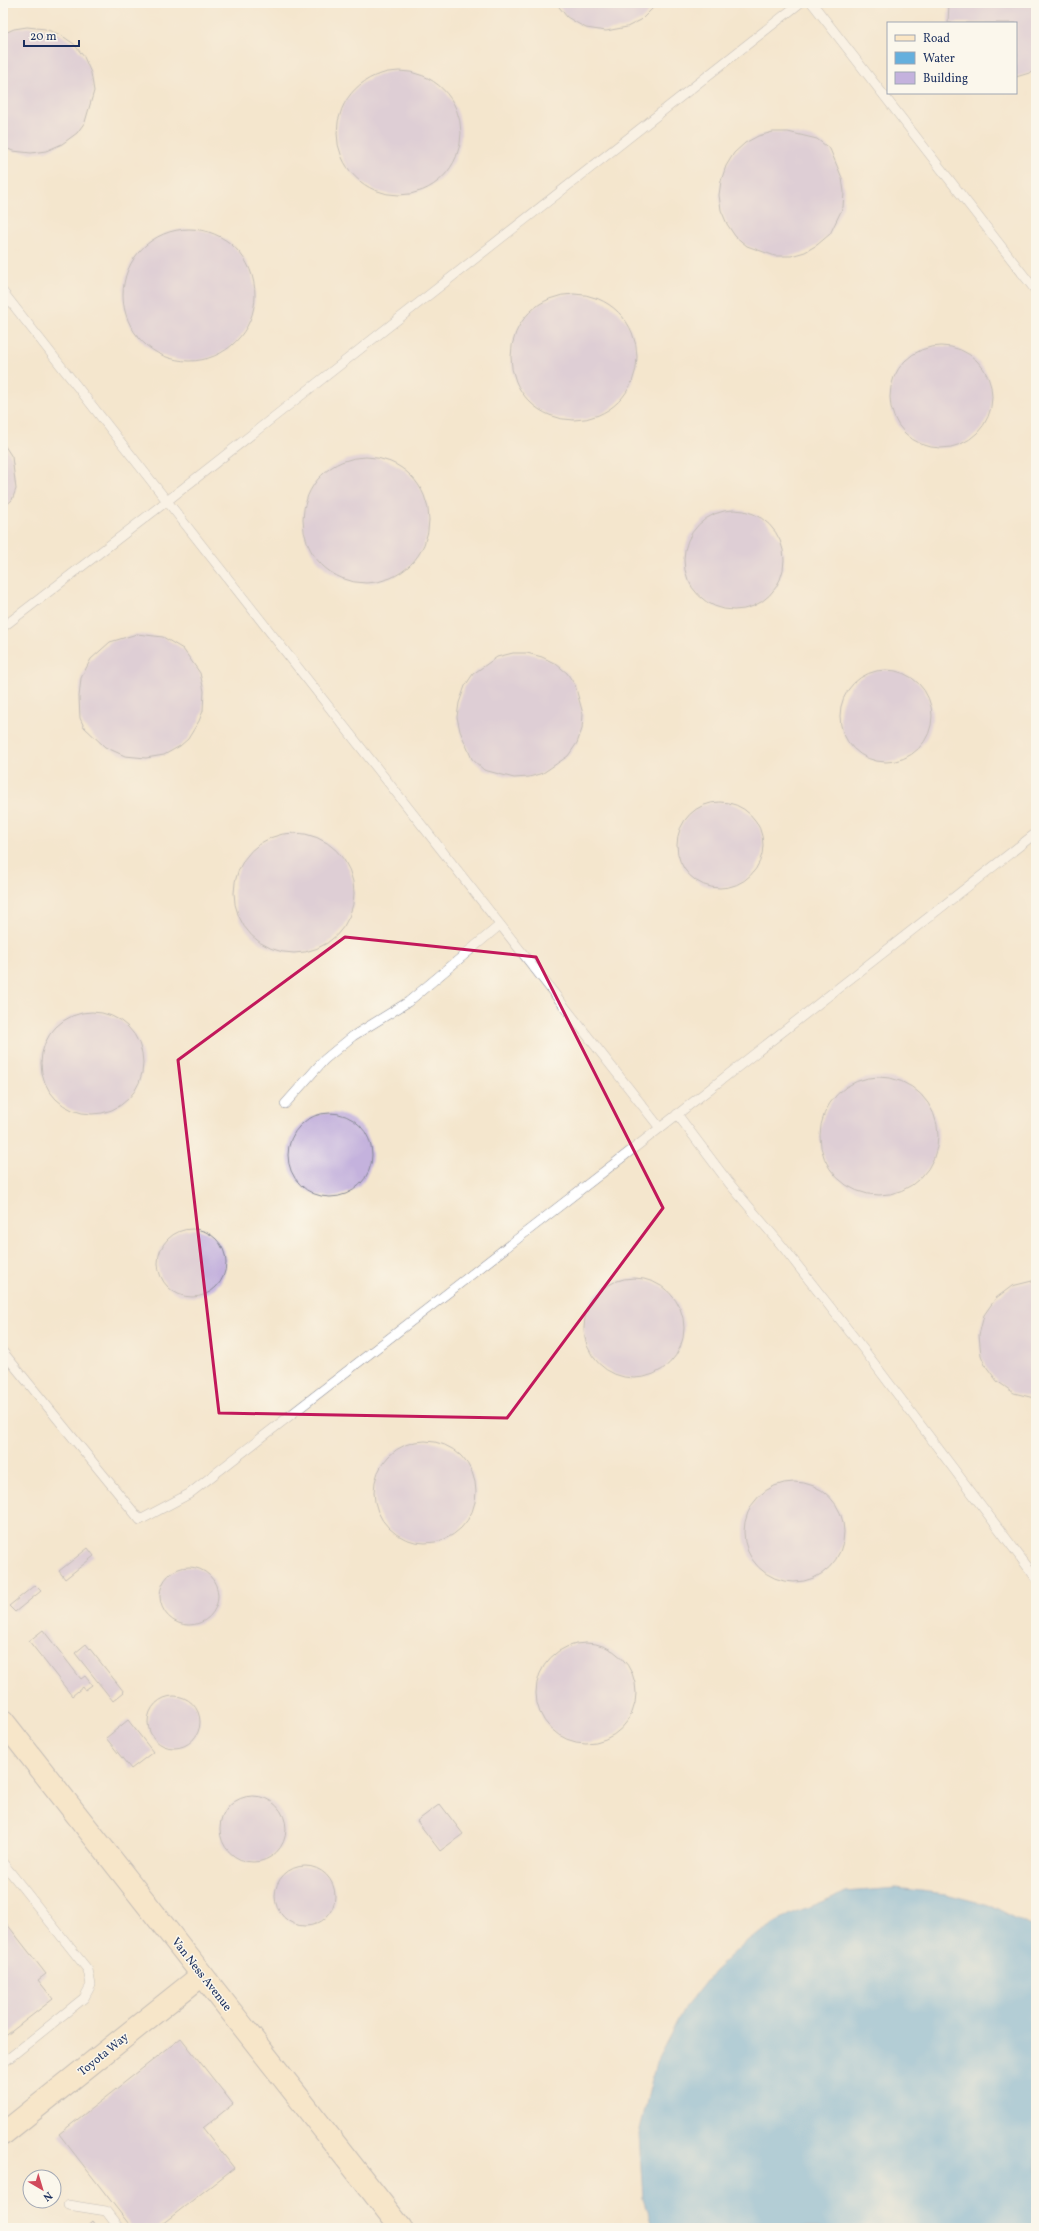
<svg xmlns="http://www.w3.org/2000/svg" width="1039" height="2231" font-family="Vollkorn,serif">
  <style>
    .water { fill: #65afdd; stroke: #406f9e }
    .building { fill: #c4b2dd }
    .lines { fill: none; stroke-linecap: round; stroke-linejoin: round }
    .lane-casing { stroke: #888a96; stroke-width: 10 }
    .secondary-casing { stroke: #888a96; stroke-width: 24 }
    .lane { stroke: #fff; stroke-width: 9 }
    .secondary { stroke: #fbe6c4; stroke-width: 22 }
    .marked { fill: none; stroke: #c2185b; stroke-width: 3; stroke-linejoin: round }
    .labels { text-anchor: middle; stroke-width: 3; stroke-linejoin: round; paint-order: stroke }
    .street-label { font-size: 12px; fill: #1b2f5e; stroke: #fbf7ec }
  </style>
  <rect width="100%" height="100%" fill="#fbf7ec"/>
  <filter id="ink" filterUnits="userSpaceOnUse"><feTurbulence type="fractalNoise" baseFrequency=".025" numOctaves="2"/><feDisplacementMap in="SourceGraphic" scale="8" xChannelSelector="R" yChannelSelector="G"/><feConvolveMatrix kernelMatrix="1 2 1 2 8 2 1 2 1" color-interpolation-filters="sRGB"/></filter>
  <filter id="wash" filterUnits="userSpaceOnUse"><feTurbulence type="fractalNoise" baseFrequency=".012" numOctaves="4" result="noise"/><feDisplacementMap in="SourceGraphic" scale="16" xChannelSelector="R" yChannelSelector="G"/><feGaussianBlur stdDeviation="0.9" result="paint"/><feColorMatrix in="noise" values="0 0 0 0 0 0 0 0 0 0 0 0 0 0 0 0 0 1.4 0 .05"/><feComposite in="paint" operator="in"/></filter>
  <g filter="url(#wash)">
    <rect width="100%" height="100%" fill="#f4e6cd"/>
    <path class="water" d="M 896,1888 L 946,1894 L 992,1906 L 1036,1929 L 1036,2228 L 653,2228 L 643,2199 L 639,2134 L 656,2062 L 683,2010 L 714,1971 L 748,1940 L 791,1914 L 846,1892 Z"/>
    <g id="blocks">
      <g class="building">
        <path d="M 556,3 L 658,3 L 641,20 L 627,27 L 606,31 L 586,28 L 577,23 L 567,17 Z"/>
        <path d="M 949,3 L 1036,3 L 1036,71 L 1016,77 L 1016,23 L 948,23 Z"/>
        <path d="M 27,27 L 45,29 L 61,35 L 74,44 L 84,57 L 91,73 L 94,91 L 85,122 L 77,133 L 62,144 L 46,151 L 31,153 L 13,151 L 3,147 L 3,34 L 14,29 Z"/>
        <circle cx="399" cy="133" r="62"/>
        <path d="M 773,132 L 788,132 L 817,139 L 830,149 L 842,178 L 844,192 L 843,207 L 830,234 L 817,245 L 805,252 L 791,256 L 775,256 L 747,246 L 735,236 L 727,224 L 721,210 L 719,195 L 721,181 L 726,166 L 734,153 L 745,143 L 758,136 Z"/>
        <circle cx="189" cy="295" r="66"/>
        <circle cx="574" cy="357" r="63"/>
        <circle cx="941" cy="397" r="51"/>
        <path d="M 3,443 L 12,457 L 16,489 L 12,500 L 3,508 Z"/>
        <circle cx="366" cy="520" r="63"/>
        <circle cx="734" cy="560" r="50"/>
        <path d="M 137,634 L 163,637 L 183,649 L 200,673 L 204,691 L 203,711 L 199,721 L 188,739 L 180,746 L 164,755 L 146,758 L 125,756 L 105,747 L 84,727 L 80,718 L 79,697 L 81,678 L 91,659 L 110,642 Z"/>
        <path d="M 513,653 L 527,653 L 542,657 L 556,664 L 567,673 L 575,685 L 583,714 L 582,729 L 577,743 L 568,756 L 543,773 L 529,777 L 514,778 L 484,770 L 472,759 L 460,731 L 457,717 L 459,703 L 465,686 L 473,674 L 497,657 Z"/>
        <circle cx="886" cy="716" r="46"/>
        <circle cx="720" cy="845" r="43"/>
        <circle cx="294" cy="893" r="60"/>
        <circle cx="92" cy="1063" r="51"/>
        <circle cx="879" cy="1136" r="59"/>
        <circle cx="330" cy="1155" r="42"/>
        <circle cx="192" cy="1263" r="34"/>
        <circle cx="634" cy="1328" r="50"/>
        <path d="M 1036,1280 L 1036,1398 L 1034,1398 L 1014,1393 L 997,1381 L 985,1365 L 981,1355 L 979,1335 L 984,1315 L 996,1298 L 1012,1286 Z"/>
        <circle cx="425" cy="1492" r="51"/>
        <circle cx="794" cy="1532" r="50"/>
        <path d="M 88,1548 L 94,1556 L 65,1579 L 59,1571 Z"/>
        <circle cx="189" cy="1596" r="29"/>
        <path d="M 35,1585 L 41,1591 L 15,1612 L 9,1606 Z"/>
        <path d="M 43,1630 L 81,1679 L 85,1676 L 92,1685 L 85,1690 L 83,1687 L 72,1696 L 29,1641 Z"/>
        <circle cx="586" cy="1693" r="50"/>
        <path d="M 86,1644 L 124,1692 L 113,1701 L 75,1653 Z"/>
        <circle cx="174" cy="1722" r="26"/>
        <path d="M 128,1720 L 153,1752 L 131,1769 L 106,1738 Z"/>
        <circle cx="253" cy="1829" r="33"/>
        <path d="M 440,1804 L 463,1834 L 440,1851 L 417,1821 Z"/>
        <circle cx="305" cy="1896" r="30"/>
        <path d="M 3,1919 L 46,1974 L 38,1980 L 53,1999 L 3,2038 Z"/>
        <path d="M 181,2038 L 233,2104 L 203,2128 L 234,2168 L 157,2228 L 132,2228 L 59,2134 Z"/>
        <path d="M 92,2221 L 97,2228 L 84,2228 Z"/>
      </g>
    </g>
  </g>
  <g filter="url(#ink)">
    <use href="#blocks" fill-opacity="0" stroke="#888a96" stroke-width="1"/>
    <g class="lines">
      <g class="lane-casing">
        <g id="lane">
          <path d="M 812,3 L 1036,291"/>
          <path d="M 3,292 L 167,501 L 800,3"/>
          <path d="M 3,627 L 167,501 L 660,1128 L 1036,833"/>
          <path d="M 285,1104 L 324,1060 L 353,1036 L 408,1002 L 500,925"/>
          <path d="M 677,1114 L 729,1183 L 783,1247 L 864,1350 L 1036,1578"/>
          <path d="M 3,1352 L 140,1520 L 189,1494 L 660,1128"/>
          <path d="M 3,1863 L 88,1970 L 91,1985 L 84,1998 L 3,2063"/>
          <path d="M 68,2205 L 106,2211 L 119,2228"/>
        </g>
      </g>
      <g class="secondary-casing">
        <g id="secondary">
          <path d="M 3,1721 L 401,2228"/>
          <path d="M 3,2134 L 202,1975"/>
        </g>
      </g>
      <use href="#lane" class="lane"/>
      <use href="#secondary" class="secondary"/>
    </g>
  </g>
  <path d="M0 0H1039V2231H0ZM 345,937 L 536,957 L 663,1208 L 507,1418 L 219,1413 L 178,1060 Z" fill="#f4e6cd" fill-opacity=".55" fill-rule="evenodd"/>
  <path class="marked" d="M 345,937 L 536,957 L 663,1208 L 507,1418 L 219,1413 L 178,1060 Z"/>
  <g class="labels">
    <g class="street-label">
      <text transform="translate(202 1974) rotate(52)" y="4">Van Ness Avenue</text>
      <text transform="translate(103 2054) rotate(-39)" y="4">Toyota Way</text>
    </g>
  </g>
  <rect width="1039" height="2231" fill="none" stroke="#fbf7ec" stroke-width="16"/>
  <rect x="887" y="22" width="130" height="72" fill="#fbf7ec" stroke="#a1a7b3"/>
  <rect x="895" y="35" width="20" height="6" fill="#fbe6c4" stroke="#a1a7b3"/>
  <text x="923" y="42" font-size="12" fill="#1b2f5e">Road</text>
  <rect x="895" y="52" width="20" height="12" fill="#65afdd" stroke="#a1a7b3"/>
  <text x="923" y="62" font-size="12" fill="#1b2f5e">Water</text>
  <rect x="895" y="72" width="20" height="12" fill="#c4b2dd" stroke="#a1a7b3"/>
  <text x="923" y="82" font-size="12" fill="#1b2f5e">Building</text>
  <g transform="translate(42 2189) rotate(142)"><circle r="19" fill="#fbf7ec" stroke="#a1a7b3"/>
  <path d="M0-3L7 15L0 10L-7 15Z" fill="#d1495b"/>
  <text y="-6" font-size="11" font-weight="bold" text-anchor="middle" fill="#1b2f5e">N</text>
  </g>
  <path d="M24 40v6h55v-6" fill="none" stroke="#1b2f5e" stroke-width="2"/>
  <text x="30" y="40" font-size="12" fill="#1b2f5e" stroke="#fbf7ec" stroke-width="3" paint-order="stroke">20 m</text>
</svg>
